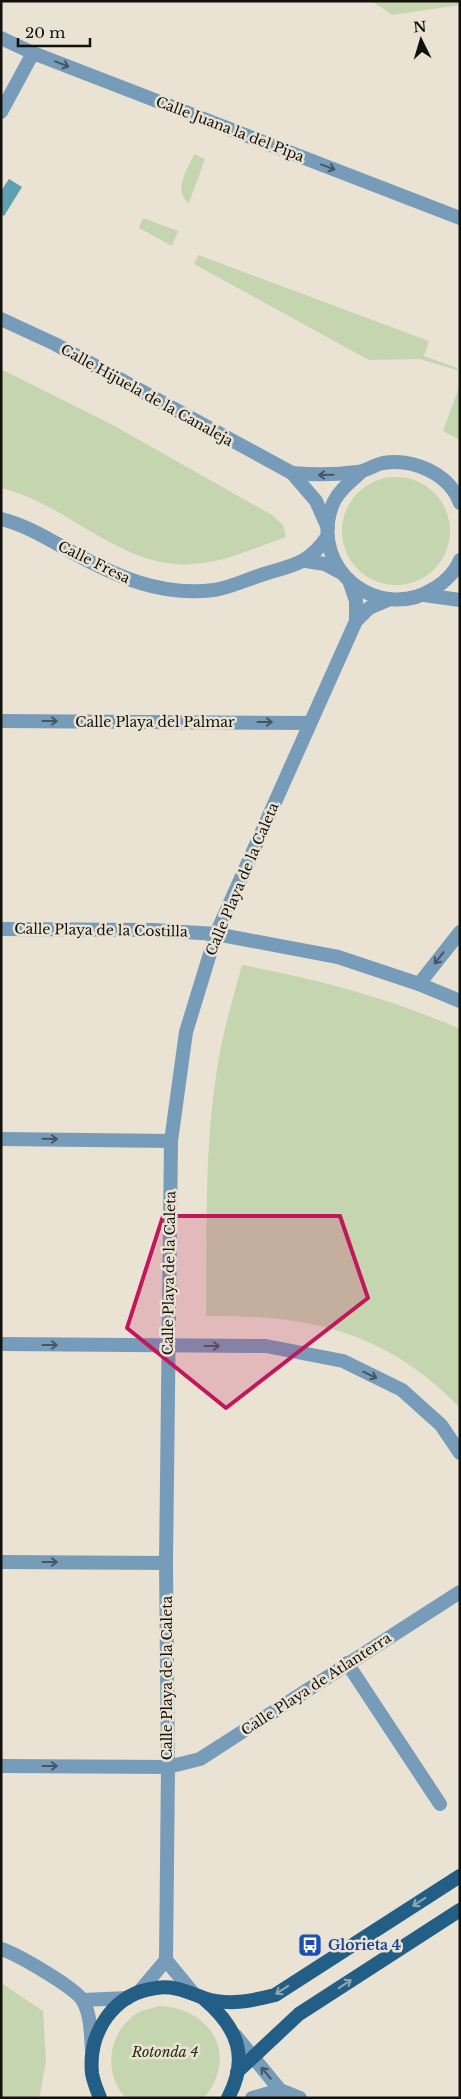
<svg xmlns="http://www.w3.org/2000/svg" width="461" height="2099" font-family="'Libre Baskerville',serif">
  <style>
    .green { fill: #c5d5af }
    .water { fill: #5ea0af }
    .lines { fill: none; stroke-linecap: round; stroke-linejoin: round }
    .minor { stroke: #779cb9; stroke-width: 14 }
    .tertiary { stroke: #779cb9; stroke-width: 14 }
    .primary { stroke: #225e86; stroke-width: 14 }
    .oneway { stroke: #455662 }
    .oneway2 { stroke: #90a7b1 }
    .marked { fill: #c2185b; fill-opacity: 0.2; stroke: #c2185b; stroke-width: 4; stroke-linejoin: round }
    .labels { text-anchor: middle; stroke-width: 5; stroke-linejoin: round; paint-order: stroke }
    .street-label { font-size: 14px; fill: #13110c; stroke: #eae3d4 }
    .transit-label { font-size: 14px; font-weight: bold; fill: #164399; stroke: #eae3d4; text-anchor: start }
    .park-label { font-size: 14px; font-style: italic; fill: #23300b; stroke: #eae3d4 }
  </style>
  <rect width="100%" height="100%" fill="#eae3d4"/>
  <g class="green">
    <path d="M 372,1 L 460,1 L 460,5 L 392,15 Z"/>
    <path d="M 194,154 L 205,159 L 189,203 C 172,191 188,169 194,154 Z"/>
    <path d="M 143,218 L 178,231 L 172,246 L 139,228 Z"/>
    <path d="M 198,255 L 429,341 L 424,356 L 457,368 L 457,370 L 419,359 L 369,360 L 194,264 Z"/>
    <path d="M 1,369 L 111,424 L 272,515 L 283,525 L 286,537 C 256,547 225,562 194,564 C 121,570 69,504 1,488 Z"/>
    <path d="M 460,385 L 460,440 L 443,431 Z"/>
    <circle cx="396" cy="531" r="54"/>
    <path d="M 242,965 C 317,979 389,998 460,1029 L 460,1408 C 386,1331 309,1315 206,1316 C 207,1233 204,1150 217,1069 C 222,1034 233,999 242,965 Z"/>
    <path d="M 1,1983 L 43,2011 L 46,2061 L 40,2095 L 37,2098 L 1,2098 Z"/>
    <path d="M 160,2006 C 212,2009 239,2055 204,2098 L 126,2098 C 101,2072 109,2028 141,2011 C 147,2009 154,2008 160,2006 Z"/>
  </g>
  <path class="water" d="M 9,179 L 22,187 L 4,216 L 1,214 L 1,191 Z"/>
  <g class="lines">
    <g class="minor">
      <path d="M 1,38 L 33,53 L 460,218"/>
      <path d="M 1,112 L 33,53"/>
      <path d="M 424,595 L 460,600"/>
      <path d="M 1,721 L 309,723"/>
      <path d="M 1,929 L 153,930 L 216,934 L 338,957 L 419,984 L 460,1001"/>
      <path d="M 419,984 L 460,932"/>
      <path d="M 1,1139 L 171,1141"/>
      <path d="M 1,1344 L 266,1346 L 343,1361 L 402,1390 L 441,1425 L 460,1453"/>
      <path d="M 1,1562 L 166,1563"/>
      <path d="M 347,1663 L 440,1804"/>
      <path d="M 1,1766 L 168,1767 L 200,1759 L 460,1592"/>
      <path d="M 235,2035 L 280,2090 L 300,2098"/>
      <path d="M 252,2098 L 280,2090"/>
    </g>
    <g class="tertiary">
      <path d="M 1,319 L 55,344 L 292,473 L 316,501 L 328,528"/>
      <path d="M 361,472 C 350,482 337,492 332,506 C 309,570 379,624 435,588 C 445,582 456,571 460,560"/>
      <path d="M 292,473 C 314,475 335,475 357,472 C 366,471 374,465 383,463 C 412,458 449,473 460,503"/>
      <path d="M 1,519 C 26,525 48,539 70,551 C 115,576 161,597 214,590 C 229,588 246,580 261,575 C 292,565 308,565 327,537"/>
      <path d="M 306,561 L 325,564 L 340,572"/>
      <path d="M 349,580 L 356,601 L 356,621"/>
      <path d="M 1,1949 C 17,1954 76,1988 83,2001 C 91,2015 91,2035 92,2051"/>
      <path d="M 166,1960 L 193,1993"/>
      <path d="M 139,1992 L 166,1960 L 168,1767 L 166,1563 L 171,1141 L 186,1032 L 216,934 L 356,621 L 369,608 L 390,599"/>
      <path d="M 83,2000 L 128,1998"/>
    </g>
    <g class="primary">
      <path d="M 204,1999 C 237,2027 250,2057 228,2098"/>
      <path d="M 237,2072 L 299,2014 L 460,1910"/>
      <path d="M 100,2098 C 97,2090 93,2081 92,2073 C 88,2032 114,1993 156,1988 C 174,1985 187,1992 204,1998 C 228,2006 251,2001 275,1995 L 460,1876"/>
    </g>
  </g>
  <defs><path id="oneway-shaft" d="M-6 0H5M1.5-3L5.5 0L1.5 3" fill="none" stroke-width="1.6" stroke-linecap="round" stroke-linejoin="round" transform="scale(1.25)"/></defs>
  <g class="oneway">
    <use href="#oneway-shaft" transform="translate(62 64) rotate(21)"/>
    <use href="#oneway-shaft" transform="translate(328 167) rotate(21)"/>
    <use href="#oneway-shaft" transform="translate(326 475) rotate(179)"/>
    <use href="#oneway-shaft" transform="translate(50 721)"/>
    <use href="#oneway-shaft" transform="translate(265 722)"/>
    <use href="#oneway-shaft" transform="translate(439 958) rotate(128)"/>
    <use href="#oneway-shaft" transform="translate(50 1139) rotate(1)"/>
    <use href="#oneway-shaft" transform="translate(50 1345)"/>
    <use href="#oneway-shaft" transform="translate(212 1346)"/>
    <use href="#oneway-shaft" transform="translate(370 1375) rotate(26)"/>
    <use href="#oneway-shaft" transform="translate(50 1562)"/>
    <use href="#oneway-shaft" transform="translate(50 1766)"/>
    <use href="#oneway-shaft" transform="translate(266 2073) rotate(-130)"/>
  </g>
  <g class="oneway2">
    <use href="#oneway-shaft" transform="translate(419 1902) rotate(147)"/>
    <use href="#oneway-shaft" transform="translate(345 1984) rotate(-33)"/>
    <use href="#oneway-shaft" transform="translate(282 1990) rotate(147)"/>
  </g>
  <path class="marked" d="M 163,1216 L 340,1216 L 368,1298 L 226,1408 L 127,1328 Z"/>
  <defs>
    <g id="bus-square" transform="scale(1.25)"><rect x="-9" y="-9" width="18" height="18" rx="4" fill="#1a4fb4" stroke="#eae3d4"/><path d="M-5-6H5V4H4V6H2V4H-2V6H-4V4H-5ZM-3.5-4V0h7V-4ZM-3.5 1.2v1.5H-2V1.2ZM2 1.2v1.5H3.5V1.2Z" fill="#fff"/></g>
  </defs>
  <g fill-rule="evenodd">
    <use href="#bus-square" x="310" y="1945"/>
  </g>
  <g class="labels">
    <g class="street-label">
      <text transform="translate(230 129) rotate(21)" y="5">Calle Juana la del Pipa</text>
      <text transform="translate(147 395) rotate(29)" y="5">Calle Hijuela de la Canaleja</text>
      <text transform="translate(94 562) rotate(26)" y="5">Calle Fresa</text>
      <text x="155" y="727">Calle Playa del Palmar</text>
      <text transform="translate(242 879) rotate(-67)" y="5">Calle Playa de la Caleta</text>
      <text transform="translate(101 930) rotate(1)" y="5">Calle Playa de la Costilla</text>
      <text transform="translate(169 1273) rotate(-89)" y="5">Calle Playa de la Caleta</text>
      <text transform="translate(167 1678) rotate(-90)" y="5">Calle Playa de la Caleta</text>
      <text transform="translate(316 1684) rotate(-33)" y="5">Calle Playa de Atlanterra</text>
    </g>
    <g class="transit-label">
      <text x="328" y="1950">Glorieta 4</text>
    </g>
    <g class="park-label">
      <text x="165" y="2057">Rotonda 4</text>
    </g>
  </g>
  <rect width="461" height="2099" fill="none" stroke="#13110c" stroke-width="5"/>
  <g transform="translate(421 40) rotate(355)" stroke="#eae3d4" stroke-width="4" paint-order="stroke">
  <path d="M0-4L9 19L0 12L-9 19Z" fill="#13110c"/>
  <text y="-8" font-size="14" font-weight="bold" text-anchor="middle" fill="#13110c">N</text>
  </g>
  <path d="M18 38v8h72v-8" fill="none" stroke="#13110c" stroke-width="2.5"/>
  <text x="25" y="38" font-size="15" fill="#13110c" stroke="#eae3d4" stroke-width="4" paint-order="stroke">20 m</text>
</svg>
